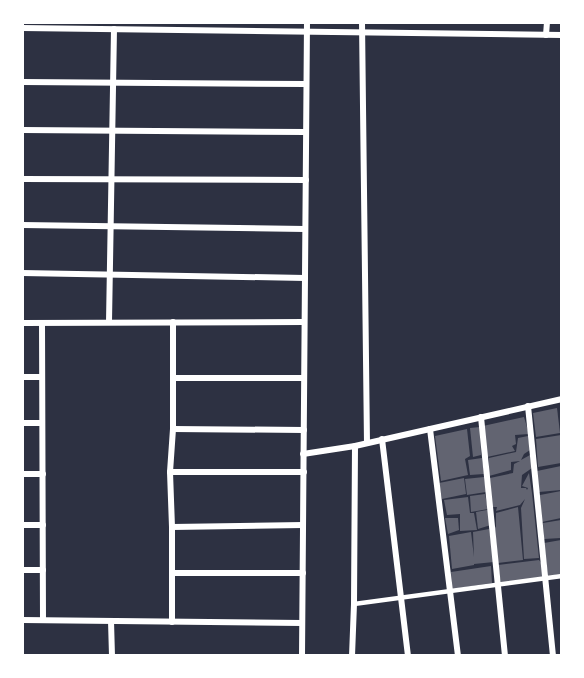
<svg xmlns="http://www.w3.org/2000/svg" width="584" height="678" font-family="'Fira Sans',sans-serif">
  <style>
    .building { fill: #626471 }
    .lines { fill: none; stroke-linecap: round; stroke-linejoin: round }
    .service { stroke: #fff; stroke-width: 4.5 }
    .minor { stroke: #fff; stroke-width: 6 }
  </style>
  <rect width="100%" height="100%" fill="#2d3142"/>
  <g class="building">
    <path d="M 557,408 L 560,433 L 536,437 L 533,413 Z"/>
    <path d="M 524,417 L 529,434 L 515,435 L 516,444 L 512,446 L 515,451 L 487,457 L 483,426 Z"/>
    <path d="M 480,427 L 481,455 L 473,457 L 470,428 Z"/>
    <path d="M 467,429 L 470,456 L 465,459 L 468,475 L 441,481 L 435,436 Z"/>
    <path d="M 561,435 L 561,463 L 538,467 L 536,439 Z"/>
    <path d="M 528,436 L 530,450 L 524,454 L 521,460 L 530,455 L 532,468 L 522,475 L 521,488 L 526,488 L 527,490 L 528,488 L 522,486 L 529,473 L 532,493 L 539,558 L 524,559 L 521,508 L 525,499 L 520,505 L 496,511 L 497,507 L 492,507 L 490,478 L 513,473 L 514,464 L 520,461 L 511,462 L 511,470 L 489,476 L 489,458 L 516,452 L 518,438 Z"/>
    <path d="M 482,458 L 484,474 L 470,475 L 468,460 Z"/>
    <path d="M 561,466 L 561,490 L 539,492 L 537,471 Z"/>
    <path d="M 484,477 L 486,492 L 467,495 L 465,479 Z"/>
    <path d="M 464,478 L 466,494 L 442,499 L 439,483 Z"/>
    <path d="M 561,491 L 561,518 L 542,522 L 540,495 Z"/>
    <path d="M 485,494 L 488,509 L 471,512 L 470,496 Z"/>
    <path d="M 468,497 L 470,513 L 474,513 L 477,530 L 460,531 L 460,514 L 447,515 L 444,500 Z"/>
    <path d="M 518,507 L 523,560 L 498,563 L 495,528 L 496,526 L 496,513 Z"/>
    <path d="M 492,509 L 494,524 L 478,529 L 476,512 Z"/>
    <path d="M 445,518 L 458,518 L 459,530 L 448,534 Z"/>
    <path d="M 561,520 L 561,538 L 544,539 L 543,523 Z"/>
    <path d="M 489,529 L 494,562 L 474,564 L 474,565 L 452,569 L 449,536 L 471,532 L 474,557 L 473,532 Z"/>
    <path d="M 561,540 L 561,574 L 548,576 L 544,543 Z"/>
    <path d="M 539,560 L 542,564 L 542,577 L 501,583 L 498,565 Z"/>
    <path d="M 491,566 L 492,583 L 452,589 L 451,572 Z"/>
  </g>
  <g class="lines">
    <path class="service" d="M 354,604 L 562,576"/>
    <g class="minor">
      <path d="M 362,22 L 367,443"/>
      <path d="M 22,28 L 562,35"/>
      <path d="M 546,35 L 547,22"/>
      <path d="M 22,82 L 306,84"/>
      <path d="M 22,130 L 306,132"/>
      <path d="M 22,179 L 306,180"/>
      <path d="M 22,225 L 305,229"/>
      <path d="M 22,273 L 305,278"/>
      <path d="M 109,322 L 114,29"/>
      <path d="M 22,323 L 304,322"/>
      <path d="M 42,323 L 43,620"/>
      <path d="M 22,377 L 42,377"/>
      <path d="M 173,378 L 304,378"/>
      <path d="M 528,406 L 553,656"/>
      <path d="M 481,417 L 505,656"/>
      <path d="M 22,423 L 42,423"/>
      <path d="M 173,429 L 304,430"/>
      <path d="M 430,429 L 458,656"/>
      <path d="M 382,439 L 408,656"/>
      <path d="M 303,454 L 355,446 L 562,399"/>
      <path d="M 170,472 L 304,472"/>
      <path d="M 22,474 L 43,474"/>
      <path d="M 22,525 L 43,525"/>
      <path d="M 172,527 L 303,525"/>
      <path d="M 22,570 L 43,570"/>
      <path d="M 172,573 L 303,573"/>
      <path d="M 22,620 L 302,623"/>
      <path d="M 111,621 L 112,656"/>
      <path d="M 172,622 L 172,527 L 170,472 L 173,429 L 173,322"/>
      <path d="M 302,656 L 307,22"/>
      <path d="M 352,656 L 354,604 L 355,446"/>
    </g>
  </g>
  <rect width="584" height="678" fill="none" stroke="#ffffff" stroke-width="48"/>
</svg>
